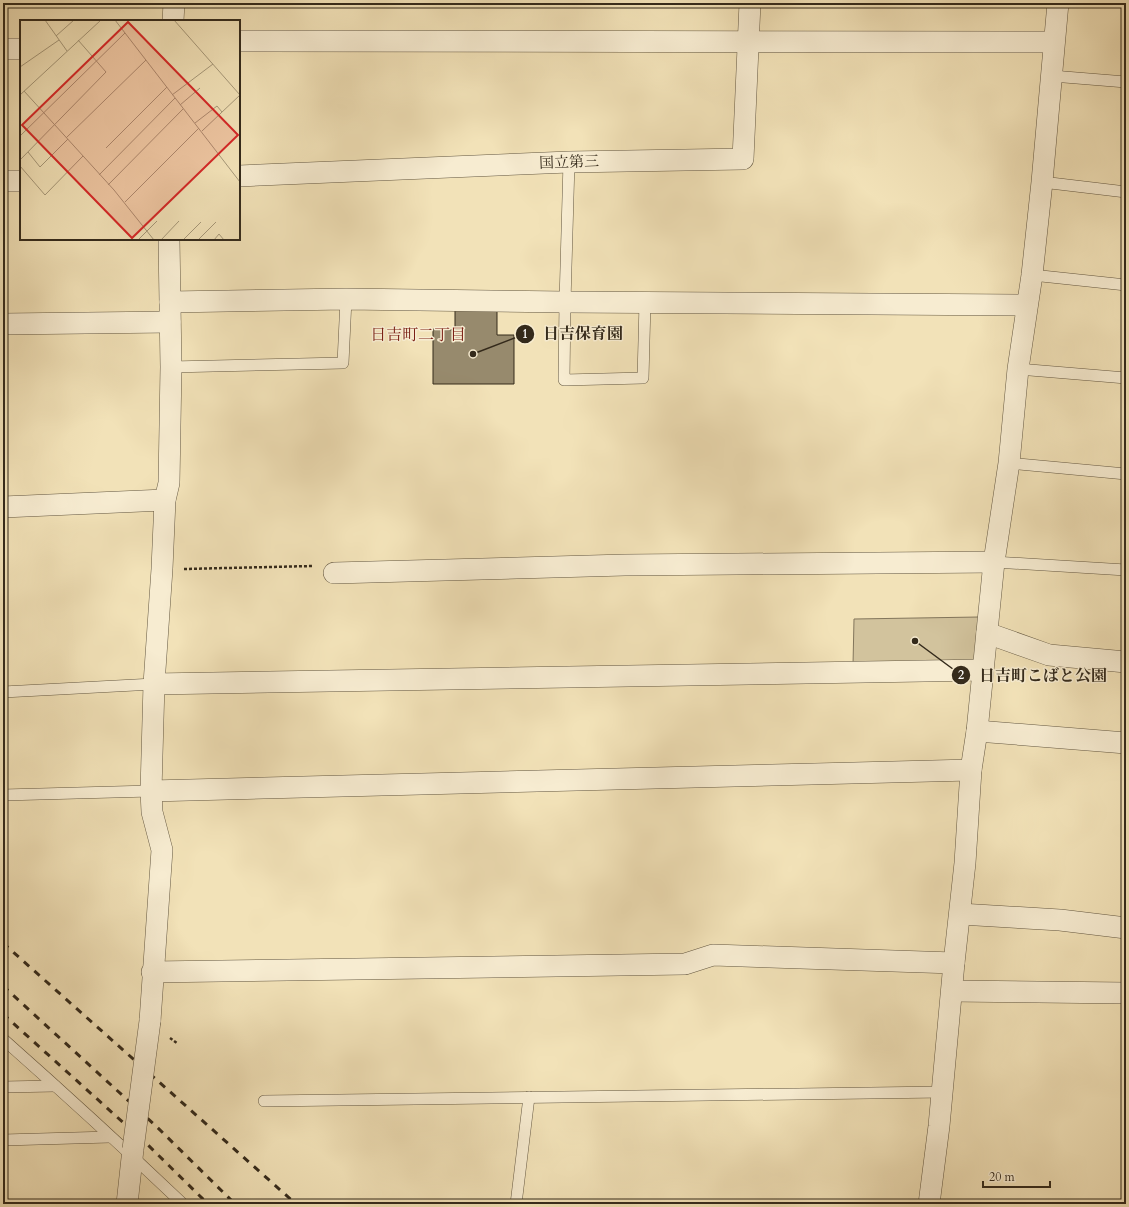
<svg xmlns="http://www.w3.org/2000/svg" width="1129" height="1207" font-family="Cardo,'Noto Serif JP',serif">
  <style>
    .green { fill: #d2c39d; stroke: #83765c }
    .building { fill: #978a6d; stroke: #342a1b }
    .lines { fill: none; stroke-linecap: round; stroke-linejoin: round }
    .lane-casing { stroke: #645842; stroke-width: 12 }
    .street-casing { stroke: #645842; stroke-width: 22 }
    .path { stroke: #342a1b; stroke-width: 2.5; stroke-dasharray: 3 2; stroke-linecap: butt }
    .lane { stroke: #f7ecd1; stroke-width: 11 }
    .street { stroke: #f7ecd1; stroke-width: 21 }
    .rail { stroke: #342a1b; stroke-width: 3; stroke-dasharray: 7 7; stroke-linecap: butt }
    .street-bridge-casing { stroke: #645842; stroke-width: 22; stroke-linecap: butt }
    .street-bridge { stroke: #f7ecd1; stroke-width: 21 }
    .labels { text-anchor: middle; stroke-width: 3; stroke-linejoin: round; paint-order: stroke }
    .street-label { font-size: 15px; fill: #342a1b; stroke: #f7ecd1 }
    .neighbourhood-label { font-size: 16px; fill: #7a1f14; stroke: #f7ecd1 }
    .inset-road { fill: none; stroke: #a69879; stroke-width: 1 }
    .view { fill: #d62828; fill-opacity: 0.15; stroke: #d62828; stroke-width: 2 }
    .inset-edge { fill: none; stroke: #342a1b; stroke-width: 2 }
    .leader { fill: none; stroke: #342a1b; stroke-width: 1.5 }
    .callout-dot { fill: #342a1b; stroke: #f7ecd1; stroke-width: 1.5 }
    .mark-label { font-size: 12px; text-anchor: middle; font-weight: bold; fill: #fff }
    .callout-label { font-size: 16px; text-anchor: middle; font-weight: bold; fill: #342a1b; stroke: #f7ecd1; stroke-width: 3; stroke-linejoin: round; paint-order: stroke }
  </style>
  <rect width="100%" height="100%" fill="#f2e2b8"/>
  <filter id="stains"><feTurbulence type="fractalNoise" baseFrequency=".005" numOctaves="4"/><feColorMatrix values="0 0 0 0 .2 0 0 0 0 .09 0 0 0 0 .02 0 0 0 .5 -.17"/></filter>
  <radialGradient id="worn" r=".72"><stop offset=".6" stop-color="#630" stop-opacity="0"/><stop offset="1" stop-color="#630" stop-opacity=".3"/></radialGradient>
  <path class="green" d="M 979,617 L 974,664 L 853,665 L 854,619 Z"/>
  <path class="building" d="M 455,310 L 497,310 L 497,335 L 514,335 L 514,384 L 433,384 L 433,329 L 455,330 Z"/>
  <g class="lines">
    <g class="lane-casing">
      <g id="lane">
        <path d="M 1052,76 L 1126,82"/>
        <path d="M 569,162 L 565,302 L 564,380 L 643,378 L 645,303"/>
        <path d="M 1042,182 L 1126,192"/>
        <path d="M 1032,275 L 1126,285"/>
        <path d="M 171,367 L 343,363 L 346,299"/>
        <path d="M 1018,369 L 1126,378"/>
        <path d="M 1009,463 L 1126,474"/>
        <path d="M 994,562 L 1126,570"/>
        <path d="M 3,692 L 154,684"/>
        <path d="M 3,795 L 151,791"/>
        <path d="M 3,1039 C 64,1093 124,1148 183,1204"/>
        <path d="M 3,1087 L 55,1086"/>
        <path d="M 264,1101 L 942,1092"/>
        <path d="M 3,1140 L 110,1137"/>
        <path d="M 516,1204 L 529,1097"/>
      </g>
    </g>
    <g class="street-casing">
      <g id="street">
        <path d="M 173,21 L 174,3"/>
        <path d="M 239,41 L 1054,42"/>
        <path d="M 3,49 L 21,49"/>
        <path d="M 239,176 L 569,162 L 743,159 L 750,3"/>
        <path d="M 3,181 L 21,181"/>
        <path d="M 170,302 L 346,299 L 565,302 L 1027,305"/>
        <path d="M 3,324 L 170,322"/>
        <path d="M 3,507 L 165,500"/>
        <path d="M 334,573 L 625,565 L 994,562"/>
        <path d="M 987,633 L 1049,655 L 1126,662"/>
        <path d="M 154,684 L 983,670"/>
        <path d="M 977,731 L 1126,743"/>
        <path d="M 151,791 L 971,770"/>
        <path d="M 960,914 L 1060,920 L 1126,928"/>
        <path d="M 152,972 L 685,964 L 713,955 L 954,963"/>
        <path d="M 952,991 L 1126,993"/>
        <path d="M 150,1021 L 162,850 L 152,812 L 151,791 L 154,684 L 162,569 L 165,500 L 169,483 L 171,367 L 169,239"/>
        <path d="M 127,1204 L 133,1149"/>
        <path d="M 929,1204 L 939,1126 L 954,963 L 965,863 L 971,770 L 977,731 L 994,562 L 1009,463 L 1018,369 L 1032,275 L 1042,182 L 1058,3"/>
      </g>
    </g>
    <g class="path">
      <path d="M 184,569 L 313,566"/>
      <path d="M 170,1038 L 177,1043"/>
    </g>
    <use href="#lane" class="lane"/>
    <use href="#street" class="street"/>
    <g class="rail">
      <path d="M 3,943 L 296,1204"/>
      <path d="M 3,986 L 157,1127 L 235,1204"/>
      <path d="M 3,1014 L 148,1145 L 208,1204"/>
    </g>
    <g class="street-bridge-casing">
      <path id="street-bridge" d="M 133,1149 L 150,1021"/>
    </g>
    <use href="#street-bridge" class="street-bridge"/>
  </g>
  <g class="labels">
    <g class="street-label">
      <text transform="translate(569 162) rotate(-2)" y="5">国立第三</text>
    </g>
    <g class="neighbourhood-label">
      <text x="418" y="340">日吉町二丁目</text>
    </g>
  </g>
  <g transform="translate(20 20)">
    <rect width="220" height="220" fill="#f2e2b8"/>
    <path class="inset-road" d="M 25,0 L 47,31M 95,0 L 220,162M 154,0 L 220,75M 36,16 L 54,0M 0,47 L 39,20M 4,71 L 94,170 L 134,220M 0,75 L 81,0M 152,75 L 193,44M 160,85 L 180,68M 175,103 L 197,86 L 202,92M 182,111 L 220,75M 0,116 L 105,13M 46,118 L 126,40M 86,128 L 147,67M 8,132 L 20,147 L 48,119M 0,140 L 86,52 L 58,20M 0,146 L 25,175 L 63,136M 79,155 L 155,78M 88,165 L 163,89M 105,182 L 179,108M 118,220 L 137,201M 141,220 L 159,201M 163,220 L 181,202M 178,220 L 196,202M 194,220 L 199,214 L 204,220"/>
    <path class="view" d="M 108,2 L 218,115 L 112,218 L 2,105 Z"/>
    <rect width="220" height="220" class="inset-edge"/>
  </g>
  <path class="leader" d="M473 354L525 334M915 641L961 675"/>
  <g class="callout-dot">
    <circle cx="473" cy="354" r="4"/>
    <circle cx="915" cy="641" r="4"/>
    <circle cx="525" cy="334" r="10"/>
    <circle cx="961" cy="675" r="10"/>
  </g>
  <g class="mark-label">
    <text x="525" y="338">1</text>
    <text x="961" y="679">2</text>
  </g>
  <g class="callout-label">
    <text x="583" y="339">日吉保育園</text>
    <text x="1043" y="681">日吉町こばと公園</text>
  </g>
  <rect width="1129" height="1207" fill="none" stroke="#f2e2b8" stroke-width="16"/>
  <rect x="4" y="4" width="1121" height="1199" fill="none" stroke="#342a1b" stroke-width="2"/>
  <rect x="8" y="8" width="1113" height="1191" fill="none" stroke="#342a1b"/>
  <path d="M983 1181v6h67v-6" fill="none" stroke="#342a1b" stroke-width="2"/>
  <text x="989" y="1181" font-size="12" fill="#342a1b" stroke="#f7ecd1" stroke-width="3" paint-order="stroke">20 m</text>
  <rect width="100%" height="100%" filter="url(#stains)"/>
  <rect width="100%" height="100%" fill="url(#worn)"/>
</svg>
